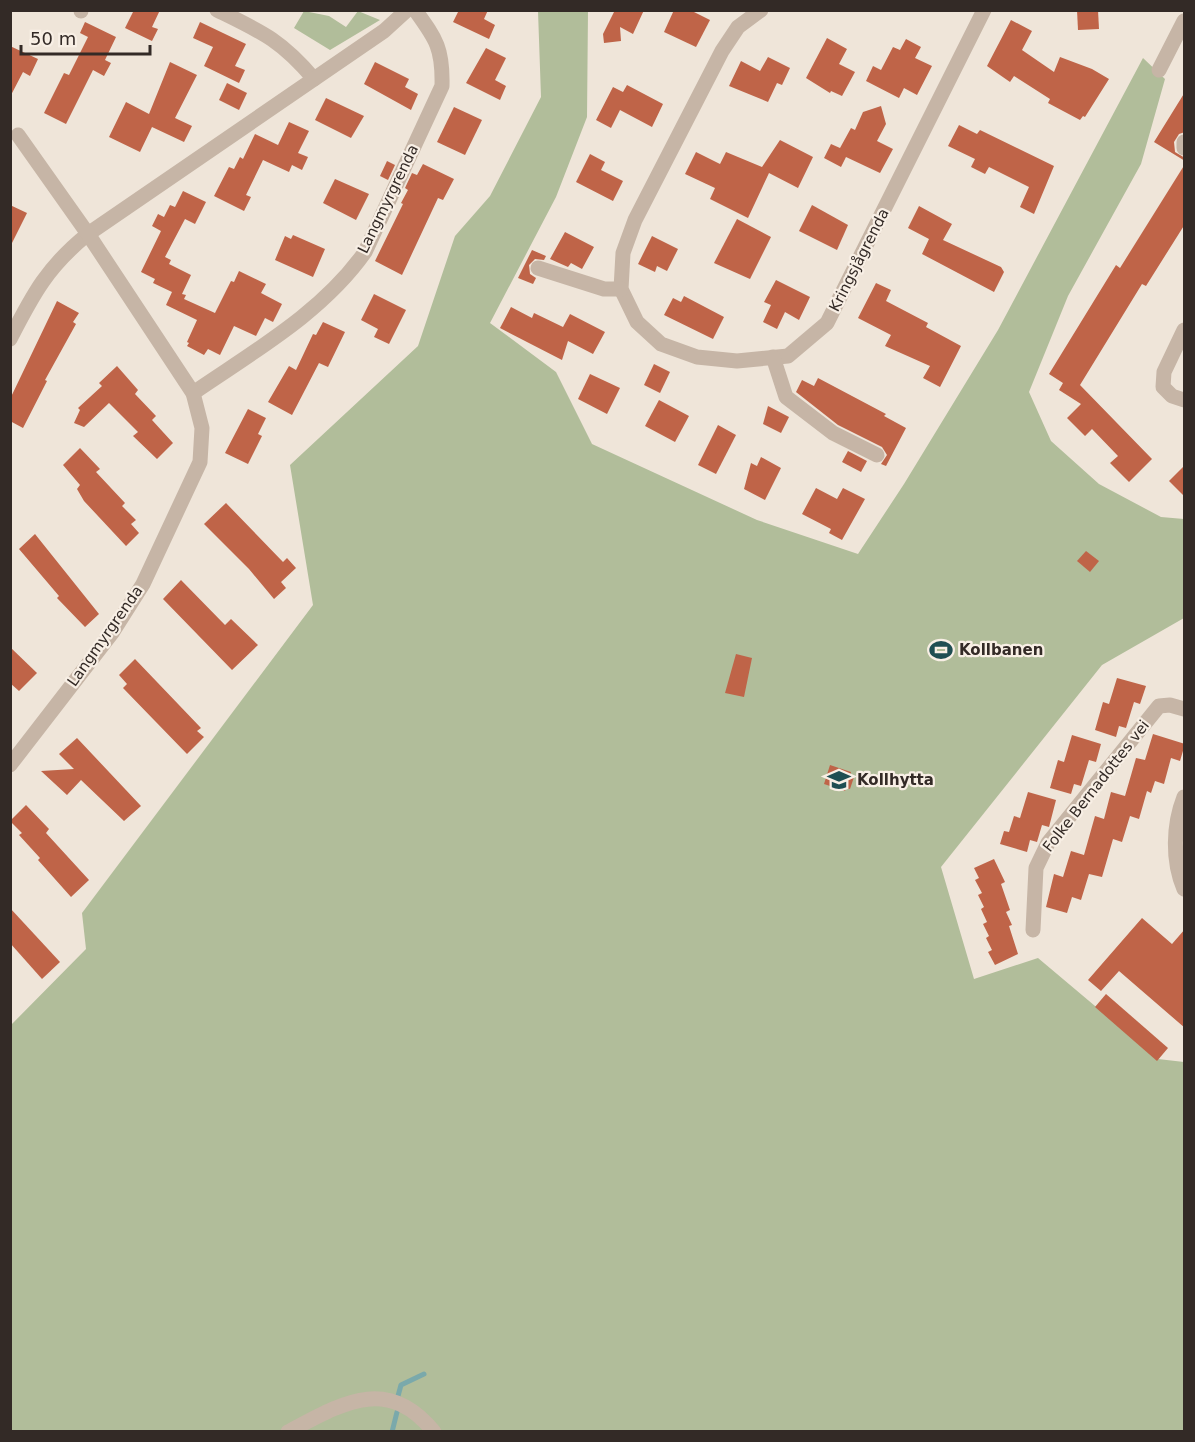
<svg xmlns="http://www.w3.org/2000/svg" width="1195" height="1442" font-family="'DejaVu Sans',sans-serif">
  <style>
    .green { fill: #b1bd9a }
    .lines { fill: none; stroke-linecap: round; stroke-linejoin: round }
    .stream { stroke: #7aa9ab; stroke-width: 5 }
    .building { fill: #bf6448 }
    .minor { stroke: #c6b5a6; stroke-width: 15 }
    .labels { text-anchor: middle; stroke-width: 4.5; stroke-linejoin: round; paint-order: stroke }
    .street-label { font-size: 15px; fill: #332a26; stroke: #f8efe5 }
    .poi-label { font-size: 15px; font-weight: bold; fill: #332a26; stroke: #f8efe5; text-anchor: start }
  </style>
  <rect width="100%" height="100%" fill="#efe5d9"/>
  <g class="green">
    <path d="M 304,11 L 329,16 L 346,27 L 358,11 L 380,20 L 330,50 L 294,28 Z"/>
    <path d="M 538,11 L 588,11 L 587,117 L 556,197 L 490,323 L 556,372 L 592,444 L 757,520 L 858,554 L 904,484 L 998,330 L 1143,58 L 1165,79 L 1141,164 L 1068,296 L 1029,392 L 1051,441 L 1099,484 L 1161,517 L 1184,519 L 1184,618 L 1102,665 L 941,867 L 974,979 L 1038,958 L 1158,1059 L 1184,1062 L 1184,1431 L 11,1432 L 11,1025 L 86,949 L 82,913 L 313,605 L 290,465 L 418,346 L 455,236 L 490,196 L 541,97 Z"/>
  </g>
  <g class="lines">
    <g class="stream">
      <path d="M 398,1396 L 401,1385 L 424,1374"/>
      <path d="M 392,1432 L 397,1412"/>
    </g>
  </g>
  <g class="building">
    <path d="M 134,10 L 160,10 L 152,27 L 158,29 L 152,41 L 125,28 Z"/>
    <path d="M 459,10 L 488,10 L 484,19 L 495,25 L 489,39 L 453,22 Z"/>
    <path d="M 615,10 L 644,10 L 633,34 L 620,27 L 621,41 L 604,43 L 603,34 Z"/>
    <path d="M 674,10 L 690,10 L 710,20 L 696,47 L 664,32 Z"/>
    <path d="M 1077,10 L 1098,10 L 1099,29 L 1078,30 Z"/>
    <path d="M 1011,20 L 1032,31 L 1022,50 L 1054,72 L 1060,57 L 1092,69 L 1109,79 L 1085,117 L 1083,116 L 1080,120 L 1048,103 L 1050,99 L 1014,76 L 1010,82 L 987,66 Z"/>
    <path d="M 85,22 L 116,37 L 105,60 L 111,63 L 104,76 L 93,70 L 66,124 L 44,113 L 64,73 L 69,75 L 88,37 L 80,33 Z"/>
    <path d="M 200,22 L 246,44 L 235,66 L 245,70 L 239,83 L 204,66 L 213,47 L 193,38 Z"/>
    <path d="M 827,38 L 847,49 L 839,64 L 855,72 L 842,96 L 831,91 L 830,93 L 806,78 Z"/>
    <path d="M 906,39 L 921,47 L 915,58 L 932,66 L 917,95 L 904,88 L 899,98 L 866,81 L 873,66 L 881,70 L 893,47 L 900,50 Z"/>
    <path d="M 10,46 L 38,59 L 30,76 L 23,72 L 10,97 Z"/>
    <path d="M 486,48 L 506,58 L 495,80 L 506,86 L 500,100 L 466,83 Z"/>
    <path d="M 768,57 L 790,68 L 782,85 L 777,83 L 768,102 L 729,86 L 741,61 L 760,71 Z"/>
    <path d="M 170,62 L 197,75 L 175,118 L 192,126 L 184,142 L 152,127 L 140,152 L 109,137 L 126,102 L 149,114 Z"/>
    <path d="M 375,62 L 409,79 L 405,87 L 418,94 L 411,110 L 364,84 Z"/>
    <path d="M 227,83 L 247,93 L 239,110 L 219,100 Z"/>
    <path d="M 627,85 L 663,104 L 652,127 L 620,110 L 611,128 L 596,120 L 613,87 L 623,92 Z"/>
    <path d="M 1185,92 L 1185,132 L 1179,134 L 1174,142 L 1175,152 L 1185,158 L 1185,161 L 1154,142 Z"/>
    <path d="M 326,98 L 364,116 L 351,138 L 315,120 Z"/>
    <path d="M 881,106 L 886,124 L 877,141 L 893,149 L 880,173 L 846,157 L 841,167 L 824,158 L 831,144 L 840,148 L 851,128 L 855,130 L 863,112 Z"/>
    <path d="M 454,107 L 482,120 L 465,155 L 437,142 Z"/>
    <path d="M 289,122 L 309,131 L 298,153 L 308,157 L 302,170 L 292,165 L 289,172 L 263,160 L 246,195 L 251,197 L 244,211 L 214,196 L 229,167 L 234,169 L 240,157 L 243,159 L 255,134 L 278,145 Z"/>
    <path d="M 959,125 L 977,134 L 980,130 L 1054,166 L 1034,214 L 1020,207 L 1029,187 L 989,167 L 985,174 L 971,167 L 975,159 L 948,146 Z"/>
    <path d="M 780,140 L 813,157 L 798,188 L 769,173 L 748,218 L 710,199 L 715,188 L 685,174 L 696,152 L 720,164 L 726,152 L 762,167 Z"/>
    <path d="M 590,154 L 605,162 L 601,170 L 623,181 L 613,201 L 576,182 Z"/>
    <path d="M 387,161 L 395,165 L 388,180 L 380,176 Z"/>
    <path d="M 423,164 L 454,179 L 443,200 L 438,198 L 402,275 L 375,261 L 403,204 L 401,203 L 408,190 L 405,188 L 412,173 L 417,175 Z"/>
    <path d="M 1185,164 L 1185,224 L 1146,286 L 1142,284 L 1080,385 L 1152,459 L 1129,482 L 1110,463 L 1118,456 L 1092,429 L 1085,436 L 1067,418 L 1081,404 L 1059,390 L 1063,383 L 1049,374 L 1116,265 L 1120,268 Z"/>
    <path d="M 335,179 L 369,194 L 356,220 L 323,203 Z"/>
    <path d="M 183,191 L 206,202 L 195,224 L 185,219 L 165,257 L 171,260 L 169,264 L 191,275 L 182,294 L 186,295 L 184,299 L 215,313 L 231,281 L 234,282 L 239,271 L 266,284 L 261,293 L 282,304 L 273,322 L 265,318 L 256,336 L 234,326 L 220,355 L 208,349 L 204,355 L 187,346 L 189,343 L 187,342 L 197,320 L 166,305 L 172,292 L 153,283 L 155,279 L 141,272 L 161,231 L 152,226 L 158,214 L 164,217 L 170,205 L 175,207 Z"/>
    <path d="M 10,205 L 27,213 L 10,247 Z"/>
    <path d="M 812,205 L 848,225 L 837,250 L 799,231 Z"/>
    <path d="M 919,206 L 952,224 L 943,240 L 1001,267 L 1004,272 L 994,292 L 922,254 L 929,239 L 908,228 Z"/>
    <path d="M 737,219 L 771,237 L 750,279 L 714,263 Z"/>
    <path d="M 565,232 L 594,247 L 582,269 L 571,263 L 568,267 L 550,259 Z"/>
    <path d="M 293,235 L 325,249 L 313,277 L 275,260 L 285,236 L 291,239 Z"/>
    <path d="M 652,236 L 678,249 L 667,271 L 657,266 L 655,272 L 638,264 Z"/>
    <path d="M 532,250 L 546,256 L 544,260 L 535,259 L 529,265 L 530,274 L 536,278 L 533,284 L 518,278 Z"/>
    <path d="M 776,280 L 810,297 L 799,320 L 785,312 L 777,329 L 763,322 L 771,305 L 764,302 Z"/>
    <path d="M 876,283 L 891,290 L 886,301 L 928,323 L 926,327 L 961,346 L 940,387 L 923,378 L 930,366 L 885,346 L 891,335 L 858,318 Z"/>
    <path d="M 374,294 L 406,310 L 389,344 L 374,337 L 378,329 L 361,320 Z"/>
    <path d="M 684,296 L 724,317 L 713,339 L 664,315 L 673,298 L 681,302 Z"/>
    <path d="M 57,301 L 79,313 L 73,322 L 76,324 L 45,380 L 47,381 L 23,428 L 10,421 L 10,399 Z"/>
    <path d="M 511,307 L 532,318 L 534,313 L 563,327 L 570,314 L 605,332 L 593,354 L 568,341 L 562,360 L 500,328 Z"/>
    <path d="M 323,322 L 345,332 L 328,367 L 319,363 L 292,415 L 268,402 L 289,366 L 296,370 L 313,334 L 316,335 Z"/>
    <path d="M 654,364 L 670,372 L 660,393 L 644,385 Z"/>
    <path d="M 117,366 L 138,390 L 135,394 L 156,416 L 152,420 L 173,443 L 157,459 L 133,436 L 138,432 L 109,403 L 84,427 L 74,423 L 80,410 L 78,408 L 102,386 L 99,383 Z"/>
    <path d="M 590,374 L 620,388 L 607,414 L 578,399 Z"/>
    <path d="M 818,378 L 886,414 L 884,416 L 906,428 L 886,466 L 881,464 L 887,455 L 882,447 L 838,425 L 796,392 L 802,380 L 814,386 Z"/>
    <path d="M 659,400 L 689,416 L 675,442 L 645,426 Z"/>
    <path d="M 768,406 L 789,417 L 781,433 L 763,424 Z"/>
    <path d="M 248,409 L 266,418 L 258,434 L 262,436 L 248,464 L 225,453 Z"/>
    <path d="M 718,425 L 736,435 L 716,474 L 698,465 Z"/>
    <path d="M 80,448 L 100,469 L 96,472 L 125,503 L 122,506 L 136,520 L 131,524 L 139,533 L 126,546 L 84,501 L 77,489 L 80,485 L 63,465 Z"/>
    <path d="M 848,451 L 867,461 L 861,472 L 842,462 Z"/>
    <path d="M 761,457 L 781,468 L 765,500 L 744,489 L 751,463 L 757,466 Z"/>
    <path d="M 1185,465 L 1185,497 L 1169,481 Z"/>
    <path d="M 816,488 L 837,499 L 843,488 L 865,499 L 842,540 L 829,533 L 831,529 L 802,514 Z"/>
    <path d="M 226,503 L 283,562 L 287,558 L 296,568 L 281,582 L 286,588 L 274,599 L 249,569 L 204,524 Z"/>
    <path d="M 35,534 L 99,614 L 85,627 L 57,598 L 59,596 L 19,549 Z"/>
    <path d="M 1086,551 L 1099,561 L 1090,572 L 1077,561 Z"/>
    <path d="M 181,580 L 225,625 L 231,619 L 258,645 L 232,670 L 163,599 Z"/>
    <path d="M 10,647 L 37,673 L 19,691 L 10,683 Z"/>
    <path d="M 736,654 L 752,658 L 744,697 L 725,693 Z"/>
    <path d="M 135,659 L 201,728 L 197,731 L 204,737 L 187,754 L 123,688 L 127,684 L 119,675 Z"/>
    <path d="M 1117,678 L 1146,686 L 1140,704 L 1134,702 L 1126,728 L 1119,726 L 1116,737 L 1095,730 L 1103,702 L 1109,704 Z"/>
    <path d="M 1153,734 L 1185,744 L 1180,761 L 1171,758 L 1164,784 L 1155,781 L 1151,793 L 1147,791 L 1139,819 L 1130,816 L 1122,842 L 1113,839 L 1102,877 L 1089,874 L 1081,900 L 1072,897 L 1067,913 L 1046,907 L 1054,874 L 1063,877 L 1071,851 L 1084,855 L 1095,816 L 1104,819 L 1111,792 L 1125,796 L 1136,758 L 1145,760 Z"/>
    <path d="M 1072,735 L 1101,744 L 1096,762 L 1089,760 L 1081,786 L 1074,784 L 1071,794 L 1050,788 L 1058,760 L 1064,762 Z"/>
    <path d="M 77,738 L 141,806 L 124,821 L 81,780 L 67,795 L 41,771 L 74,769 L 59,754 Z"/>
    <path d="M 830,765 L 851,772 L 850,776 L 854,777 L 850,789 L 846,788 L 845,791 L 824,784 Z"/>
    <path d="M 1028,792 L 1056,800 L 1049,827 L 1042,825 L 1037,842 L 1030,840 L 1027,852 L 1000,844 L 1004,831 L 1009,832 L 1014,816 L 1020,818 Z"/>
    <path d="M 26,805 L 49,829 L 46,833 L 89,880 L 71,897 L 38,860 L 40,858 L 19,835 L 22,833 L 10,821 Z"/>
    <path d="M 994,859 L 1005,882 L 1001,884 L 1010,910 L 1006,912 L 1012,925 L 1009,926 L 1018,954 L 995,965 L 988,952 L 992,950 L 986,938 L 989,936 L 983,924 L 987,922 L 981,909 L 984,907 L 978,895 L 982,893 L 975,880 L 979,878 L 974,868 Z"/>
    <path d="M 10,908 L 60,962 L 42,979 L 10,943 Z"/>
    <path d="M 1142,918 L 1172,944 L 1185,929 L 1185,1028 L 1119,971 L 1101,991 L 1088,980 Z"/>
    <path d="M 1106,994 L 1168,1048 L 1157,1061 L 1095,1007 Z"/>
  </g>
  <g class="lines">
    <g class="minor">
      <path d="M 217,10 C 262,32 281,40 314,79"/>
      <path d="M 761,10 L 738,27 L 722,51 L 635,220 L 623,253 L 621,289 L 637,322 L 661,344 L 697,357 L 737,361 L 788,356 L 827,323 L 984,10"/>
      <path d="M 81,11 L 81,10"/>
      <path d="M 1159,70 L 1184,21"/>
      <path d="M 1184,142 L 1184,148"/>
      <path d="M 538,268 L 604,289 L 621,289"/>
      <path d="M 1184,330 L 1164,372 L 1163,387 L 1172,396 L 1184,400"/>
      <path d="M 10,339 C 33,294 48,266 88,234 L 384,31 L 407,10"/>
      <path d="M 773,357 L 786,397 L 833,433 L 877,455"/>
      <path d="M 193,393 C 254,351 322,313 365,252 L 442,86 C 443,48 436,39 415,10"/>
      <path d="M 10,765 L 112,633 L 143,584 L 200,462 L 202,428 L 193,393 L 88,234 L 18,135"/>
      <path d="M 1184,797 C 1173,825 1172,861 1184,889"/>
      <path d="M 1033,930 L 1036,868 L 1048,843 L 1159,706 L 1170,705 L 1184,709"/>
      <path d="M 288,1432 C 341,1404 387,1374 434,1432"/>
    </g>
  </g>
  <defs>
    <g id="stadium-bare" transform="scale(1.8)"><path d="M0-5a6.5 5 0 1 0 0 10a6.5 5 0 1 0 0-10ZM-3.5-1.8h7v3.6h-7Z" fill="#1f4e52" stroke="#f8efe5" stroke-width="2.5" paint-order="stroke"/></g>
    <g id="school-bare" transform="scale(1.8)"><path d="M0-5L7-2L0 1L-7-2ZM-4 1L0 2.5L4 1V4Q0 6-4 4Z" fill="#1f4e52" stroke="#f8efe5" stroke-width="2.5" paint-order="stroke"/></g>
  </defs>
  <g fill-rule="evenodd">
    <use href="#stadium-bare" x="941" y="650"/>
    <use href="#school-bare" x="839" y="780"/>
  </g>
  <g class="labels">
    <g class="street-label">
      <text transform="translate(388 199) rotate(-64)" y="5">Langmyrgrenda</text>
      <text transform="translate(859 260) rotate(-63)" y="5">Kringsjågrenda</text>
      <text transform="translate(105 636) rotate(-55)" y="5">Langmyrgrenda</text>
      <text transform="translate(1096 786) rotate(-52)" y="5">Folke Bernadottes vei</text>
    </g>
    <g class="poi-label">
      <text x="959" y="655">Kollbanen</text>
      <text x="857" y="785">Kollhytta</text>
    </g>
  </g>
  <rect width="1195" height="1442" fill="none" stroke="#332a26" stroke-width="24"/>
  <path d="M21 45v9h129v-9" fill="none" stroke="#332a26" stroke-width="3"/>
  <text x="30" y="45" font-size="18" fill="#332a26" stroke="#f8efe5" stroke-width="4.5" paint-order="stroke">50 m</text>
</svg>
